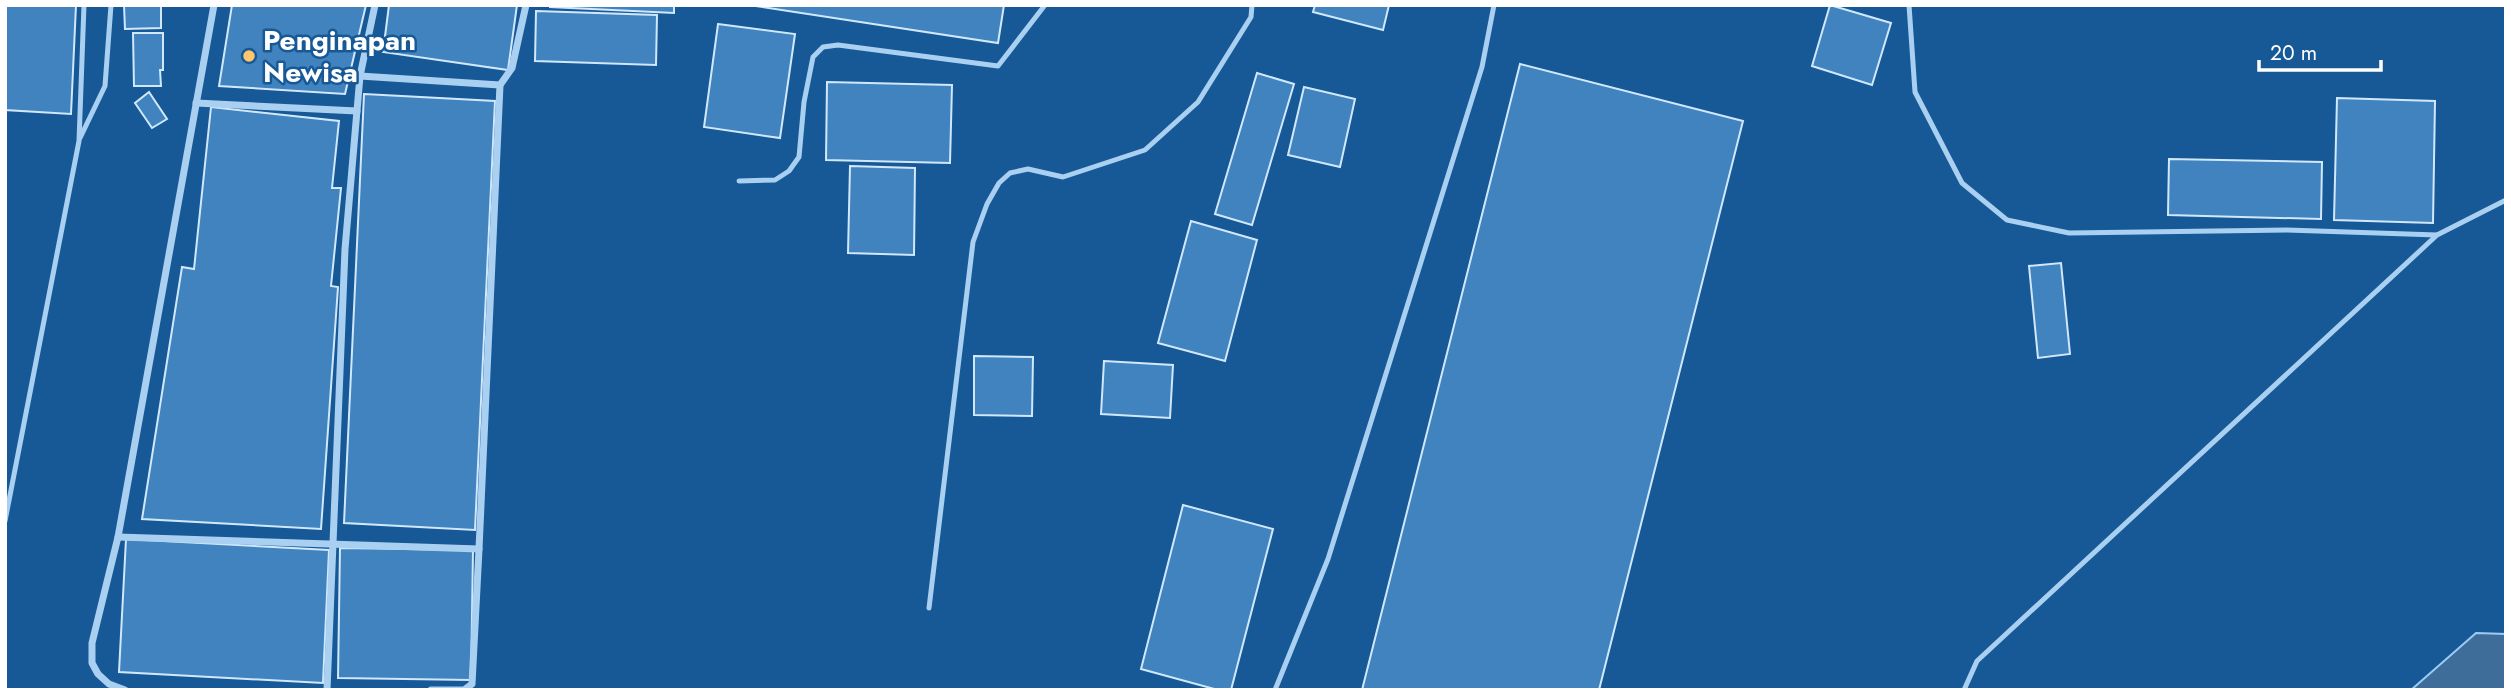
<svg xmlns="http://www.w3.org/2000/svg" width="2511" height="695" font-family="Jost,sans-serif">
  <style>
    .water { fill: #3e6d99; stroke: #9cccf4; stroke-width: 2 }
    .building { fill: #4083be; stroke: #d1e8fc; stroke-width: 2 }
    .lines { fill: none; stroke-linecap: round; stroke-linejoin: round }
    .lane { stroke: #aad0f1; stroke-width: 5 }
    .street { stroke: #aad0f1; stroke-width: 7 }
    .poi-dot { fill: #ffc76a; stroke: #175997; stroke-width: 2.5 }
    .labels { text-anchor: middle; stroke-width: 5; stroke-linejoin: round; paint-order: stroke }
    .poi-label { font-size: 28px; font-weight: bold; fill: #fff; stroke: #175997; text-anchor: start }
  </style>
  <rect width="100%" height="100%" fill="#175997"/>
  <path class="water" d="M 2476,633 L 2506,634 L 2506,690 L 2411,690 Z"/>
  <g class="building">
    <path d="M 5,5 L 76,5 L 71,114 L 5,110 Z"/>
    <path d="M 124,5 L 161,5 L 161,28 L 125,29 Z"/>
    <path d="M 232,5 L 366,5 L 345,94 L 219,86 Z"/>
    <path d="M 389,5 L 517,5 L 508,70 L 383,52 Z"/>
    <path d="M 550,5 L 674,5 L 674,13 L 550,7 Z"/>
    <path d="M 749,5 L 1004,5 L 998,43 Z"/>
    <path d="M 1315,5 L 1389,5 L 1383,30 L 1313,12 Z"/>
    <path d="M 1830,5 L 1891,23 L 1872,85 L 1812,66 Z"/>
    <path d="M 536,11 L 657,15 L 656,65 L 535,61 Z"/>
    <path d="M 718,24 L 795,34 L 780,138 L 704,127 Z"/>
    <path d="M 133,33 L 163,33 L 163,70 L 160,70 L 161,86 L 134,86 Z"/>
    <path d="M 1520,64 L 1743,121 L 1599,690 L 1362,690 Z"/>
    <path d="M 1257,73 L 1294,84 L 1252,225 L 1215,214 Z"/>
    <path d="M 827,82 L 952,85 L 950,163 L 826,160 Z"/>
    <path d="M 1304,87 L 1355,99 L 1340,167 L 1288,155 Z"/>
    <path d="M 149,92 L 167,119 L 152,128 L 135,103 Z"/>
    <path d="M 364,94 L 495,101 L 475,530 L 344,523 Z"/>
    <path d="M 2337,98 L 2435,101 L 2433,223 L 2334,220 Z"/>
    <path d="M 211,107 L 339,121 L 332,188 L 341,188 L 331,286 L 338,287 L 321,529 L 142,519 L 182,267 L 194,269 Z"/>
    <path d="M 2169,159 L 2322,162 L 2321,219 L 2168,215 Z"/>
    <path d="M 850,166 L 915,168 L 914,255 L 848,253 Z"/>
    <path d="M 1191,221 L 1257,240 L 1225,361 L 1158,343 Z"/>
    <path d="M 2061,263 L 2070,354 L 2038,358 L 2029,266 Z"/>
    <path d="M 974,356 L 1033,357 L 1032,416 L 974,415 Z"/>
    <path d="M 1104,361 L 1173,365 L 1170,418 L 1101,414 Z"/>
    <path d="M 1183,505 L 1273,529 L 1231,690 L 1218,690 L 1141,669 Z"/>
    <path d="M 126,539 L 329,550 L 323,683 L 119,672 Z"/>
    <path d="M 340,548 L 473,550 L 471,680 L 338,678 Z"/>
  </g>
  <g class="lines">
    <g class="lane">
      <path d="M 1909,5 L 1915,92 L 1962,183 L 2007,220 L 2069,233 L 2287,230 L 2437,235"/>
      <path d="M 80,138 L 105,86 L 111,5"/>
      <path d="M 739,181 L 775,180 L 789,171 L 799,157 L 804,102 L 813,57 L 823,47 L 838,45 L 998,66 L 1045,5"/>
      <path d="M 5,521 L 79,141 L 84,5"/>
      <path d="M 929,608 L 973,242 L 987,204 L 999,183 L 1010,173 L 1028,169 L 1063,177 L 1145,150 L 1198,102 L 1251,17 L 1252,5"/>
      <path d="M 1275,690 L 1328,559 L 1482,67 L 1494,5"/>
      <path d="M 1964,690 L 1977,661 L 2437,235 L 2506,200"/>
    </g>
    <g class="street">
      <path d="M 360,76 L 500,85"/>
      <path d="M 196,103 L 357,111"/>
      <path d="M 118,537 L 479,549 L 500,85 L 512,68 L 526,5"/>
      <path d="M 125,690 L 109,684 L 98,674 L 92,663 L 92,643 L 118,537 L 214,5"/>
      <path d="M 327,690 L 345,249 L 360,76 L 375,5"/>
      <path d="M 431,690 L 464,690 L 472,684 L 479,549"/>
    </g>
  </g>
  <circle class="poi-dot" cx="249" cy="56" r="7"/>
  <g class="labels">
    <g class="poi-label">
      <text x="263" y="50">Penginapan<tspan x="263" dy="32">Newisa</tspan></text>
    </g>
  </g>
  <rect width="2511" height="695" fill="none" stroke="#ffffff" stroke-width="14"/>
  <path d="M2259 60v10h122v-10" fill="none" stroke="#ffffff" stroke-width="3.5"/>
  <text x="2270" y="60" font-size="21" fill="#ffffff" stroke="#175997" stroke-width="5" paint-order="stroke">20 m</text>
</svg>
